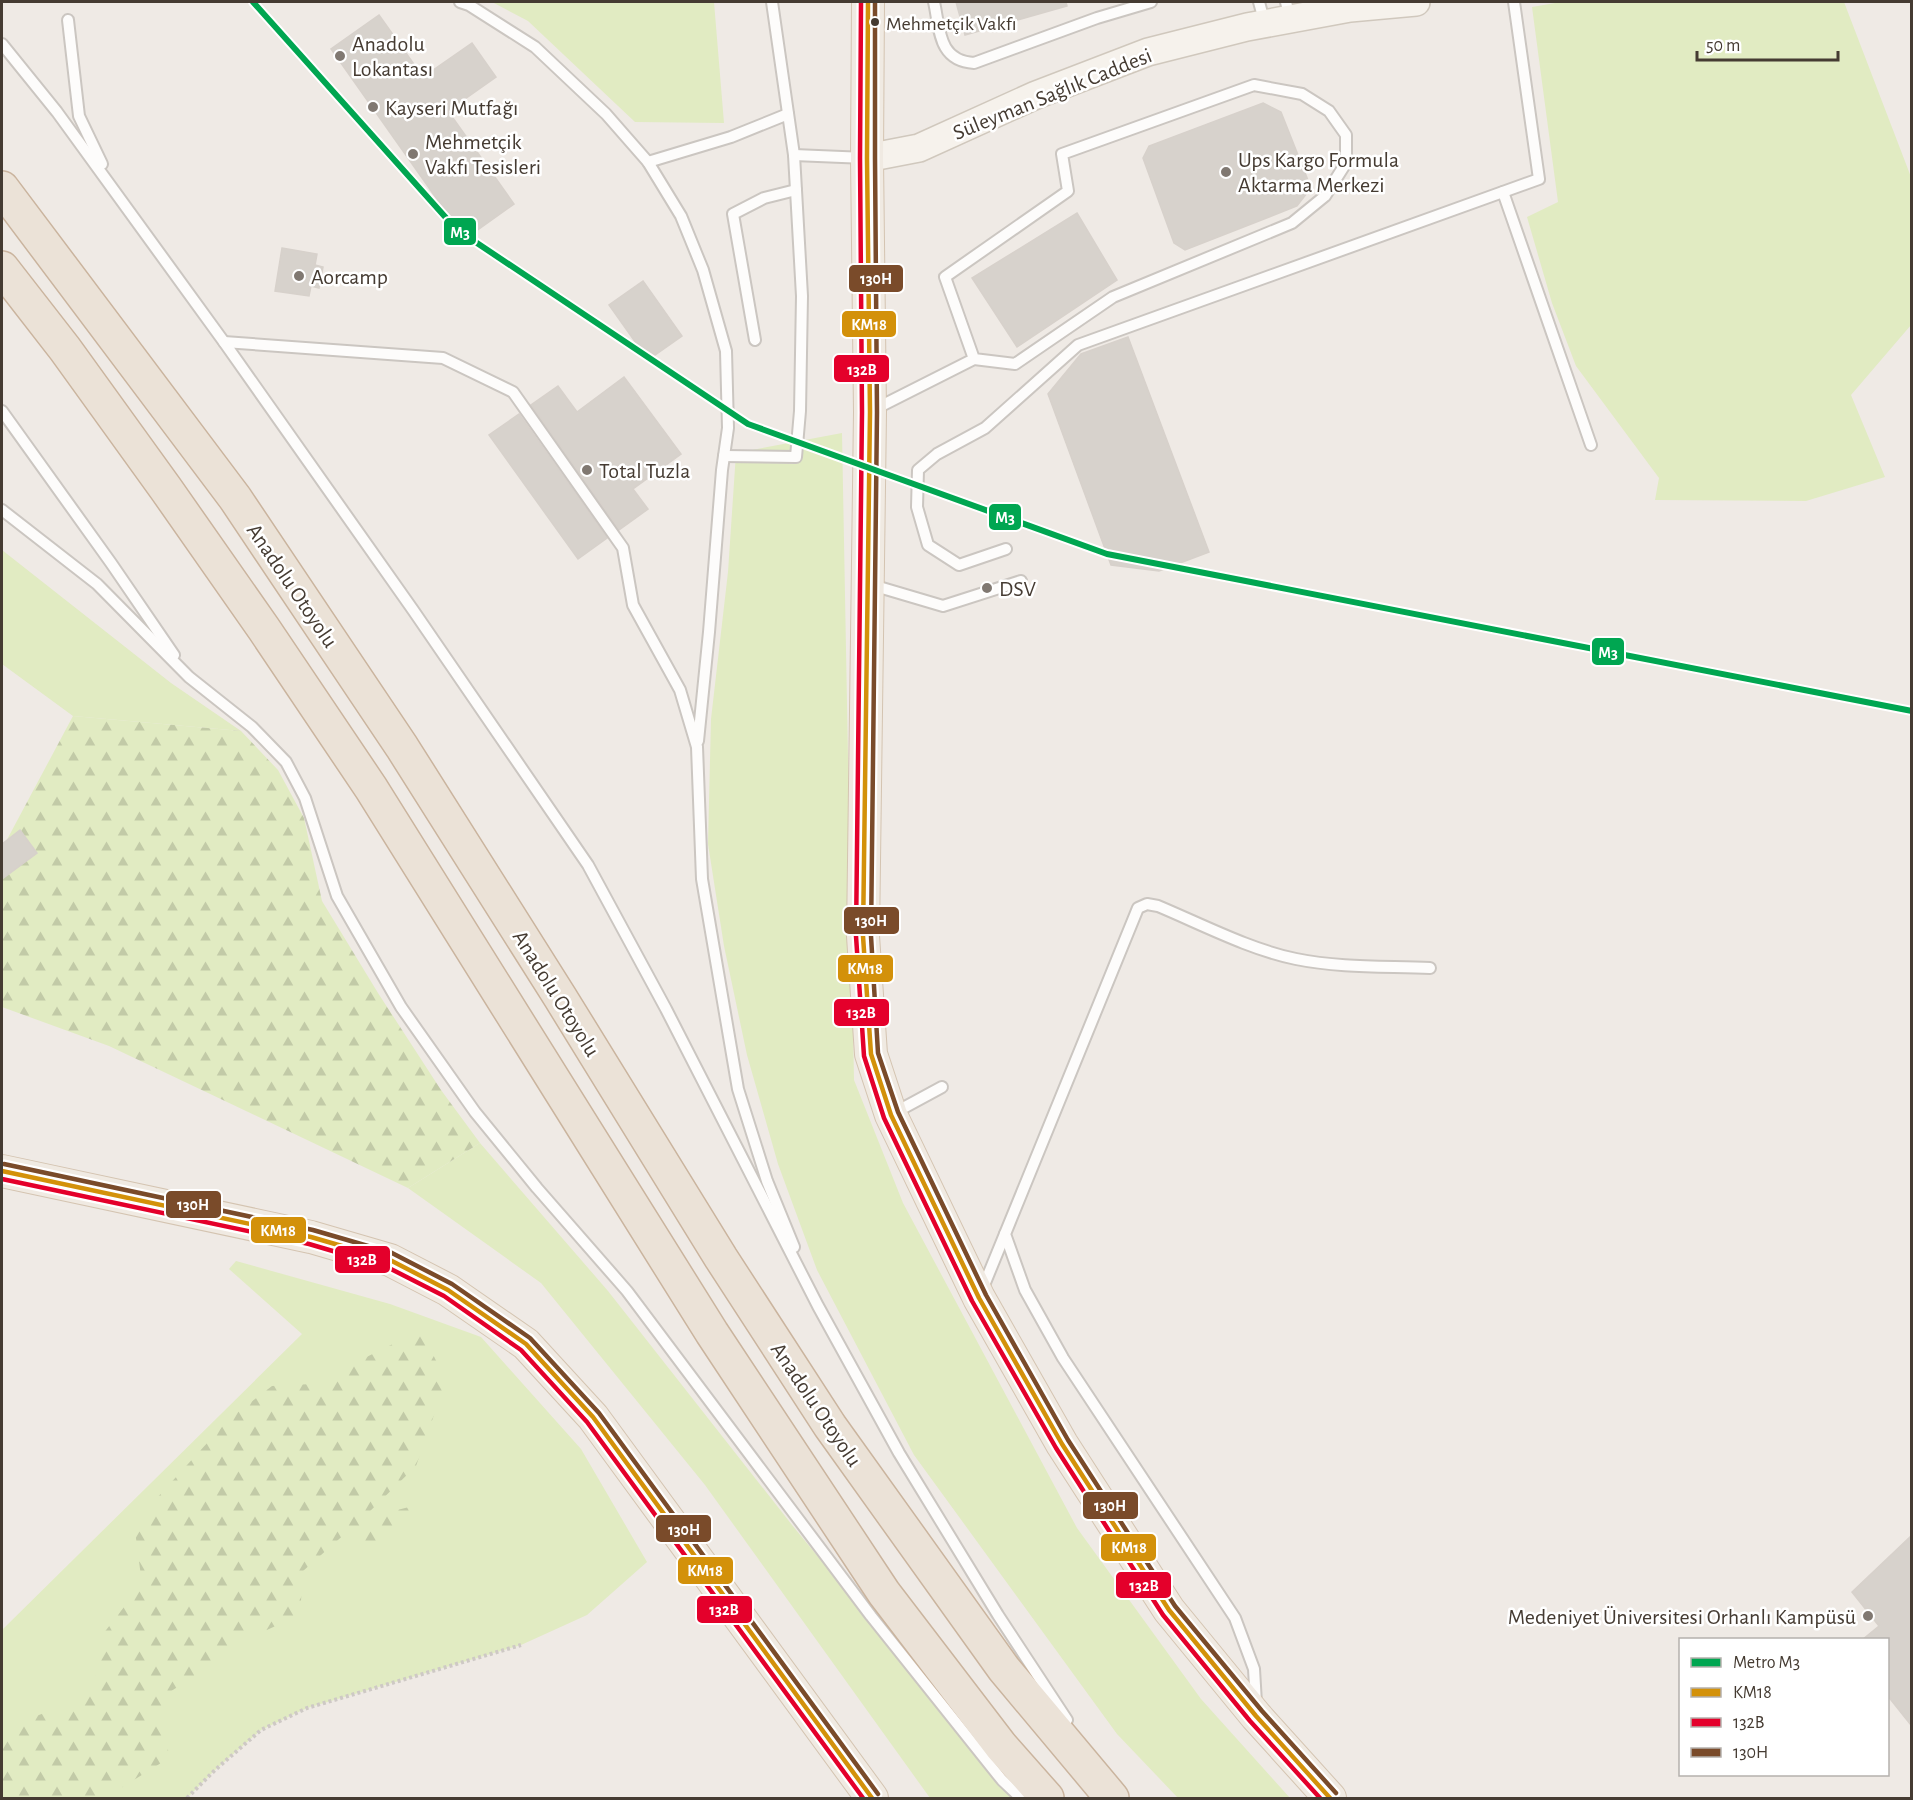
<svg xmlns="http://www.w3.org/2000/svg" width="1913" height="1800" font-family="'Alegreya Sans',sans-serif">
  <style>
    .grass { fill: #e1ebc2 }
    .forest { fill: url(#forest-firs) }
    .building { fill: #d7d2cc; stroke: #d7d1cb; stroke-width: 1.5 }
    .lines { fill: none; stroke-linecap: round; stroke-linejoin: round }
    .lane-casing { stroke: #cbc6c1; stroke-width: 14 }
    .secondary-casing { stroke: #d0c8bd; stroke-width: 30 }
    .primary-casing { stroke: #d4c4b1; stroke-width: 34 }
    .highway-casing { stroke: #cab49e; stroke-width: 36 }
    .path { stroke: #cec9c5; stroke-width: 4; stroke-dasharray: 3 3; stroke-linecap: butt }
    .lane { stroke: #fdfcfb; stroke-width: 10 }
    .secondary { stroke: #f6f2ec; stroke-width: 27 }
    .primary { stroke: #f0eae2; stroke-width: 32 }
    .highway { stroke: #ebe2d7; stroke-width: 33 }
    .bus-1-casing { stroke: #fff; stroke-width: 9 }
    .bus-2-casing { stroke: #fff; stroke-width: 9 }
    .bus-3-casing { stroke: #fff; stroke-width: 9 }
    .bus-1 { stroke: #d3910a; stroke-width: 4.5 }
    .bus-2 { stroke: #e4002b; stroke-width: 4.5 }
    .bus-3 { stroke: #7a4b2a; stroke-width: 4.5 }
    .metro-1-casing { stroke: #fff; stroke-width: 10 }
    .metro-1 { stroke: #00a651; stroke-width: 6 }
    .bus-dot { fill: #453b32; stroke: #fff; stroke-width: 2 }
    .poi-dot { fill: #807871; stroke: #fff; stroke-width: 2 }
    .labels { text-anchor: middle; stroke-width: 5; stroke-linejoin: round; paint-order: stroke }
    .bus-label { font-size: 20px; fill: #453b32; stroke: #fff; text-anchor: start }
    .poi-label { font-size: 22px; fill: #453b32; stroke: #fff; text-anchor: start }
    .street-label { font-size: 22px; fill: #453b32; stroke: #fff }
    .line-badge { stroke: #fff; stroke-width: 2 }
    .badge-label { font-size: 16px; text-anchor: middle; font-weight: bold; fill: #fff }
  </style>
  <defs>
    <pattern id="forest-firs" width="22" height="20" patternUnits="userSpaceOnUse" patternTransform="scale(1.5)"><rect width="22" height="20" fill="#e1ebc2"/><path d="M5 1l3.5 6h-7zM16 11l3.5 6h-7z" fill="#c2caa7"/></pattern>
  </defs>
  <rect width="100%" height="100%" fill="#efeae5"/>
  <g class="grass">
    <path d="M 492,2 L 714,2 L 724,123 L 635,122 L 528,21 Z"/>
    <path d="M 1561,2 L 1844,2 L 1911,177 L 1911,325 L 1851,395 L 1885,477 L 1806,501 L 1655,500 L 1659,478 L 1576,366 L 1552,303 L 1527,217 L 1558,202 L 1532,7 Z"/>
    <path d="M 842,433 L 854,1080 L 903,1203 L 1077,1528 L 1201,1699 L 1290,1798 L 1178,1798 L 1117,1734 L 914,1455 L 817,1270 L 778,1164 L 747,1055 L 724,946 L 708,844 L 711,719 L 728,572 L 736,453 Z"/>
    <path d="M 2,550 L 171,683 L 241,731 L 73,716 L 2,664 Z"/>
    <path d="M 480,1143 L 608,1291 L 792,1525 L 1016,1798 L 930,1798 L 705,1485 L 541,1283 L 408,1188 Z"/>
    <path d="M 236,1261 L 390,1304 L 481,1337 L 581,1449 L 647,1562 L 587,1615 L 521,1645 L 307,1708 L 261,1730 L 215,1770 L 187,1798 L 2,1798 L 2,1630 L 302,1334 L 229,1269 Z"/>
  </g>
  <g class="forest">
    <path d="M 73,716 L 241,731 L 278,770 L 304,818 L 322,901 L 378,993 L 441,1090 L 480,1143 L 408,1188 L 109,1046 L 2,1007 L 2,849 Z"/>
    <path d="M 421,1330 L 446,1381 L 416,1466 L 362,1519 L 413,1506 L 411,1527 L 361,1554 L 347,1532 L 303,1571 L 300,1615 L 225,1649 L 193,1677 L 162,1697 L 169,1758 L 105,1798 L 2,1798 L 2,1722 L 15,1724 L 92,1695 L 103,1634 L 142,1584 L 134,1523 L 230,1418 L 272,1386 L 312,1384 Z"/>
  </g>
  <g class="building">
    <path d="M 956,2 L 1066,2 L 1067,6 L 965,35 Z"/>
    <path d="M 379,15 L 423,77 L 472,43 L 496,77 L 448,111 L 514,204 L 465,239 L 331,49 Z"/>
    <path d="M 1263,103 L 1281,112 L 1311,188 L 1297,206 L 1185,250 L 1174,243 L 1143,158 L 1149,146 Z"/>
    <path d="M 1077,213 L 1117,280 L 1017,347 L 972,278 Z"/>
    <path d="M 282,248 L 317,254 L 315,265 L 323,267 L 319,288 L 311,286 L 309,296 L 275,291 Z"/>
    <path d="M 643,281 L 682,336 L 648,360 L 609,305 Z"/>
    <path d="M 1128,337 L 1209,552 L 1159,571 L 1111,565 L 1048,394 L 1081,354 Z"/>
    <path d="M 624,377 L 681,454 L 633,489 L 648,509 L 619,530 L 531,405 L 558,386 L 577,412 Z"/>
    <path d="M 519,414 L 607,538 L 578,559 L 489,435 Z"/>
    <path d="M 20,830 L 37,853 L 2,879 L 2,844 Z"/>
    <path d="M 1911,1536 L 1911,1725 L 1887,1695 L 1887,1640 L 1862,1640 L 1879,1626 L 1852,1592 Z"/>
  </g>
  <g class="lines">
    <g class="lane-casing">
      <g id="lane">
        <path d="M 460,2 L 469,5 L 535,47 L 606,114 L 648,162 L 681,216 L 703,270 L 726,351 L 728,428 L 722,470 L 709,632 L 698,741"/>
        <path d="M 934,2 C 940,29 938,61 974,63 L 1097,18 L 1151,2"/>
        <path d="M 1259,2 L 1265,24"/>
        <path d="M 1286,2 L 1290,19"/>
        <path d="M 68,20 L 79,116 L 102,164"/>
        <path d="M 2,44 L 57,112 L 224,342 L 413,610 L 588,865 L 666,1009 L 818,1306 L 899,1453 L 998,1615 L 1067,1720"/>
        <path d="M 794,155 L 866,158"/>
        <path d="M 648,162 L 731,137 L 788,114"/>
        <path d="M 1503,192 L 1591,445"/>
        <path d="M 755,340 L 733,214 L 764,198 L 796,190"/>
        <path d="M 224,342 L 443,358 L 513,392 L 623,548 L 633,605 L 680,690 L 697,747 L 702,879 L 738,1089 L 767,1181 L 794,1247"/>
        <path d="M 873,410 L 974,359 L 945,277 L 1068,191 L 1062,154 L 1254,85 L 1302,94 L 1329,111 L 1346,135 L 1346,163 L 1325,196 L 1292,223 L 1113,297 L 1015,364 L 974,359"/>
        <path d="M 2,411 L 111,563 L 174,655"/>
        <path d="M 724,456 L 796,457 L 800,411 L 802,296 L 794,155 L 772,2"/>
        <path d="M 2,510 L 97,584 L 189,677 L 252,727 L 286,762 L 305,798 L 337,896 L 401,1007 L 475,1112 L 537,1188 L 627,1291 L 871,1616 L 1002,1780 L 1021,1798"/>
        <path d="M 1006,549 L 959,565 L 928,545 L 917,507 L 918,470 L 937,454 L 985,428 L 1078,345 L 1539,179 L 1514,2"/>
        <path d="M 872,585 L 943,606 L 1021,581"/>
        <path d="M 894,1113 L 942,1087"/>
        <path d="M 982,1290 L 1005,1234"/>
        <path d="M 1256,1703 L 1254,1669 L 1235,1618 L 1063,1358 L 1025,1290 L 1005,1234 L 1138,908 L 1147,904 L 1158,906 C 1201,924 1251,950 1296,959 C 1340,968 1386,966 1430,968"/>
      </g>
    </g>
    <g class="secondary-casing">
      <path id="secondary" d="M 867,158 L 919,148 L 1036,95 L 1148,52 L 1247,27 L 1350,8 L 1416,2"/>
    </g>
    <g class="primary-casing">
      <g id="primary">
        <path d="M 868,2 L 867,158 L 870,412 L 863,936 L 871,1054 L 891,1115 L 979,1298 L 1062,1444 L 1169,1610 L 1256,1716 L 1330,1798"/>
        <path d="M 2,1171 L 311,1237 L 390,1260 L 448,1290 L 526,1344 L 593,1417 L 872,1798"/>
      </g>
    </g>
    <g class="highway-casing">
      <g id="highway">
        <path d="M 2,188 L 235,498 L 402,747 L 560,997 L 721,1258 L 830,1426 L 1004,1669 L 1112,1798"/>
        <path d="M 2,268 L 65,349 L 166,489 L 264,629 L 371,788 L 712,1333 L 884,1593 L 1001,1746 L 1047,1798"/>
      </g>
    </g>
    <path class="path" d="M 187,1798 L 215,1770 L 261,1730 L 307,1708 L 521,1645"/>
    <use href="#lane" class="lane"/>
    <use href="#secondary" class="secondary"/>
    <use href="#primary" class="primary"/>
    <use href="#highway" class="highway"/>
    <g class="bus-1-casing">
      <g id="bus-1">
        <path d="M 868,2 L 867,158 L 870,412 L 863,936 L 871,1054 L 891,1115 L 979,1298 L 1062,1444 L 1169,1610 L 1256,1716 L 1330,1798"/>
        <path d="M 2,1171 L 311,1237 L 390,1260 L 448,1290 L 526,1344 L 593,1417 L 872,1798"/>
      </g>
    </g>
    <g class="bus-2-casing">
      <g id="bus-2">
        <path d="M 861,2 L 860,158 L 862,412 L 856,936 L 864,1056 L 884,1118 L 972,1301 L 1056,1448 L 1163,1615 L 1250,1721 L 1320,1798"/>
        <path d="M 2,1179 L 309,1244 L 387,1267 L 444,1296 L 521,1350 L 587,1422 L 863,1798"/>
      </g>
    </g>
    <g class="bus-3-casing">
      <g id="bus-3">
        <path d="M 875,2 L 875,158 L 877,412 L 871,936 L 878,1053 L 898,1112 L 986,1295 L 1068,1440 L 1175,1606 L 1262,1711 L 1336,1793"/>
        <path d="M 4,1164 L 313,1230 L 392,1253 L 452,1284 L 530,1338 L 599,1413 L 878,1794"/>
      </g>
    </g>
    <use href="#bus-1" class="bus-1"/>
    <use href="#bus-2" class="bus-2"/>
    <use href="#bus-3" class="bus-3"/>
    <g class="metro-1-casing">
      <path id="metro-1" d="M 253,2 L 456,229 L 748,424 L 1107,554 L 1912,711"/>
    </g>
    <use href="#metro-1" class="metro-1"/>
  </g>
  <circle class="bus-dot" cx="875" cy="22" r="5"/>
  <g class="poi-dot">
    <circle cx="340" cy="56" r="6"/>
    <circle cx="373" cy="107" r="6"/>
    <circle cx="413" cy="154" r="6"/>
    <circle cx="1226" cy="172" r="6"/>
    <circle cx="299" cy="276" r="6"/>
    <circle cx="587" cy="470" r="6"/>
    <circle cx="987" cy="588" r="6"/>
    <circle cx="1868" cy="1616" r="6"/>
  </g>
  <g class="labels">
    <g class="bus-label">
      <text x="886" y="30">Mehmetçik Vakfı</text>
    </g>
    <g class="poi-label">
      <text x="352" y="51">Anadolu<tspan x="352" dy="25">Lokantası</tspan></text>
      <text x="385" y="115">Kayseri Mutfağı</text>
      <text x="425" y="149">Mehmetçik<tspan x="425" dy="25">Vakfı Tesisleri</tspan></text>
      <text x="1238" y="167">Ups Kargo Formula<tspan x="1238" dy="25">Aktarma Merkezi</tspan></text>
      <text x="311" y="284">Aorcamp</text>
      <text x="599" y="478">Total Tuzla</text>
      <text x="999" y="596">DSV</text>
      <text x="1856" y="1624" text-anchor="end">Medeniyet Üniversitesi Orhanlı Kampüsü</text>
    </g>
    <g class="street-label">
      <text transform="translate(1052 93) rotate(-22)" y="8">Süleyman Sağlık Caddesi</text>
      <text transform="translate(293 585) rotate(56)" y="8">Anadolu Otoyolu</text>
      <text transform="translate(557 993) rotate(58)" y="8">Anadolu Otoyolu</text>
      <text transform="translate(817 1404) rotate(56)" y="8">Anadolu Otoyolu</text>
    </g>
  </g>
  <g class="line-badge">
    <rect x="443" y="217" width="34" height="29" rx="6" fill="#00a651"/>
    <rect x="848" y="264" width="56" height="29" rx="6" fill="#7a4b2a"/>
    <rect x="841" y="310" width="56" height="28" rx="6" fill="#d3910a"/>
    <rect x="833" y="354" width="57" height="29" rx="6" fill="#e4002b"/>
    <rect x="988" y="503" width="34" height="28" rx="6" fill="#00a651"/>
    <rect x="1591" y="637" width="34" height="29" rx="6" fill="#00a651"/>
    <rect x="843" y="906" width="57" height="29" rx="6" fill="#7a4b2a"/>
    <rect x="837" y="954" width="57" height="29" rx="6" fill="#d3910a"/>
    <rect x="833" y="998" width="57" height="29" rx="6" fill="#e4002b"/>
    <rect x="165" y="1190" width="57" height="29" rx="6" fill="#7a4b2a"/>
    <rect x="250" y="1216" width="57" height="28" rx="6" fill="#d3910a"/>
    <rect x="334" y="1245" width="57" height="29" rx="6" fill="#e4002b"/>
    <rect x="1082" y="1491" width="57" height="29" rx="6" fill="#7a4b2a"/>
    <rect x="655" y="1514" width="57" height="29" rx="6" fill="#7a4b2a"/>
    <rect x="1100" y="1533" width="57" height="29" rx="6" fill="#d3910a"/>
    <rect x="677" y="1556" width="57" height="29" rx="6" fill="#d3910a"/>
    <rect x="1115" y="1571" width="57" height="28" rx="6" fill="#e4002b"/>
    <rect x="696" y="1595" width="57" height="29" rx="6" fill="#e4002b"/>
  </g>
  <g class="badge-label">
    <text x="460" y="238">M3</text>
    <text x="876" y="284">130H</text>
    <text x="869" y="330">KM18</text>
    <text x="862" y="375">132B</text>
    <text x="1005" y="523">M3</text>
    <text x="1608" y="658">M3</text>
    <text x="871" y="926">130H</text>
    <text x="865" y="974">KM18</text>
    <text x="861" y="1018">132B</text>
    <text x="193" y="1210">130H</text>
    <text x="278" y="1236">KM18</text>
    <text x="362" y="1265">132B</text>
    <text x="1110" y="1511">130H</text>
    <text x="684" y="1535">130H</text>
    <text x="1129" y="1553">KM18</text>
    <text x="705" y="1576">KM18</text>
    <text x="1144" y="1591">132B</text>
    <text x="724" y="1615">132B</text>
  </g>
  <rect width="1913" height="1800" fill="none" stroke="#453b32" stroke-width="6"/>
  <rect x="1679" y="1638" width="210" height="138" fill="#ffffff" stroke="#b5b1ad" stroke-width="1.5"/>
  <rect x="1691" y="1658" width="30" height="9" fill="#00a651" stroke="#b5b1ad" stroke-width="1.5"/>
  <text x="1733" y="1668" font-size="18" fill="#453b32">Metro M3</text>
  <rect x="1691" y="1688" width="30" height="9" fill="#d3910a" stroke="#b5b1ad" stroke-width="1.5"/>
  <text x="1733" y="1698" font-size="18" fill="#453b32">KM18</text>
  <rect x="1691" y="1718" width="30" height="9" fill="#e4002b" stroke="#b5b1ad" stroke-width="1.5"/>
  <text x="1733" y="1728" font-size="18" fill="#453b32">132B</text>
  <rect x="1691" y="1748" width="30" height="9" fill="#7a4b2a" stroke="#b5b1ad" stroke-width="1.5"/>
  <text x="1733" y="1758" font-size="18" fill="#453b32">130H</text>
  <path d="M1697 51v9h141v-9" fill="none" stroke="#453b32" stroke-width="3"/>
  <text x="1706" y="51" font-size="18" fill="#453b32" stroke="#ffffff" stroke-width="4.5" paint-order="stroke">50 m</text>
</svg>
